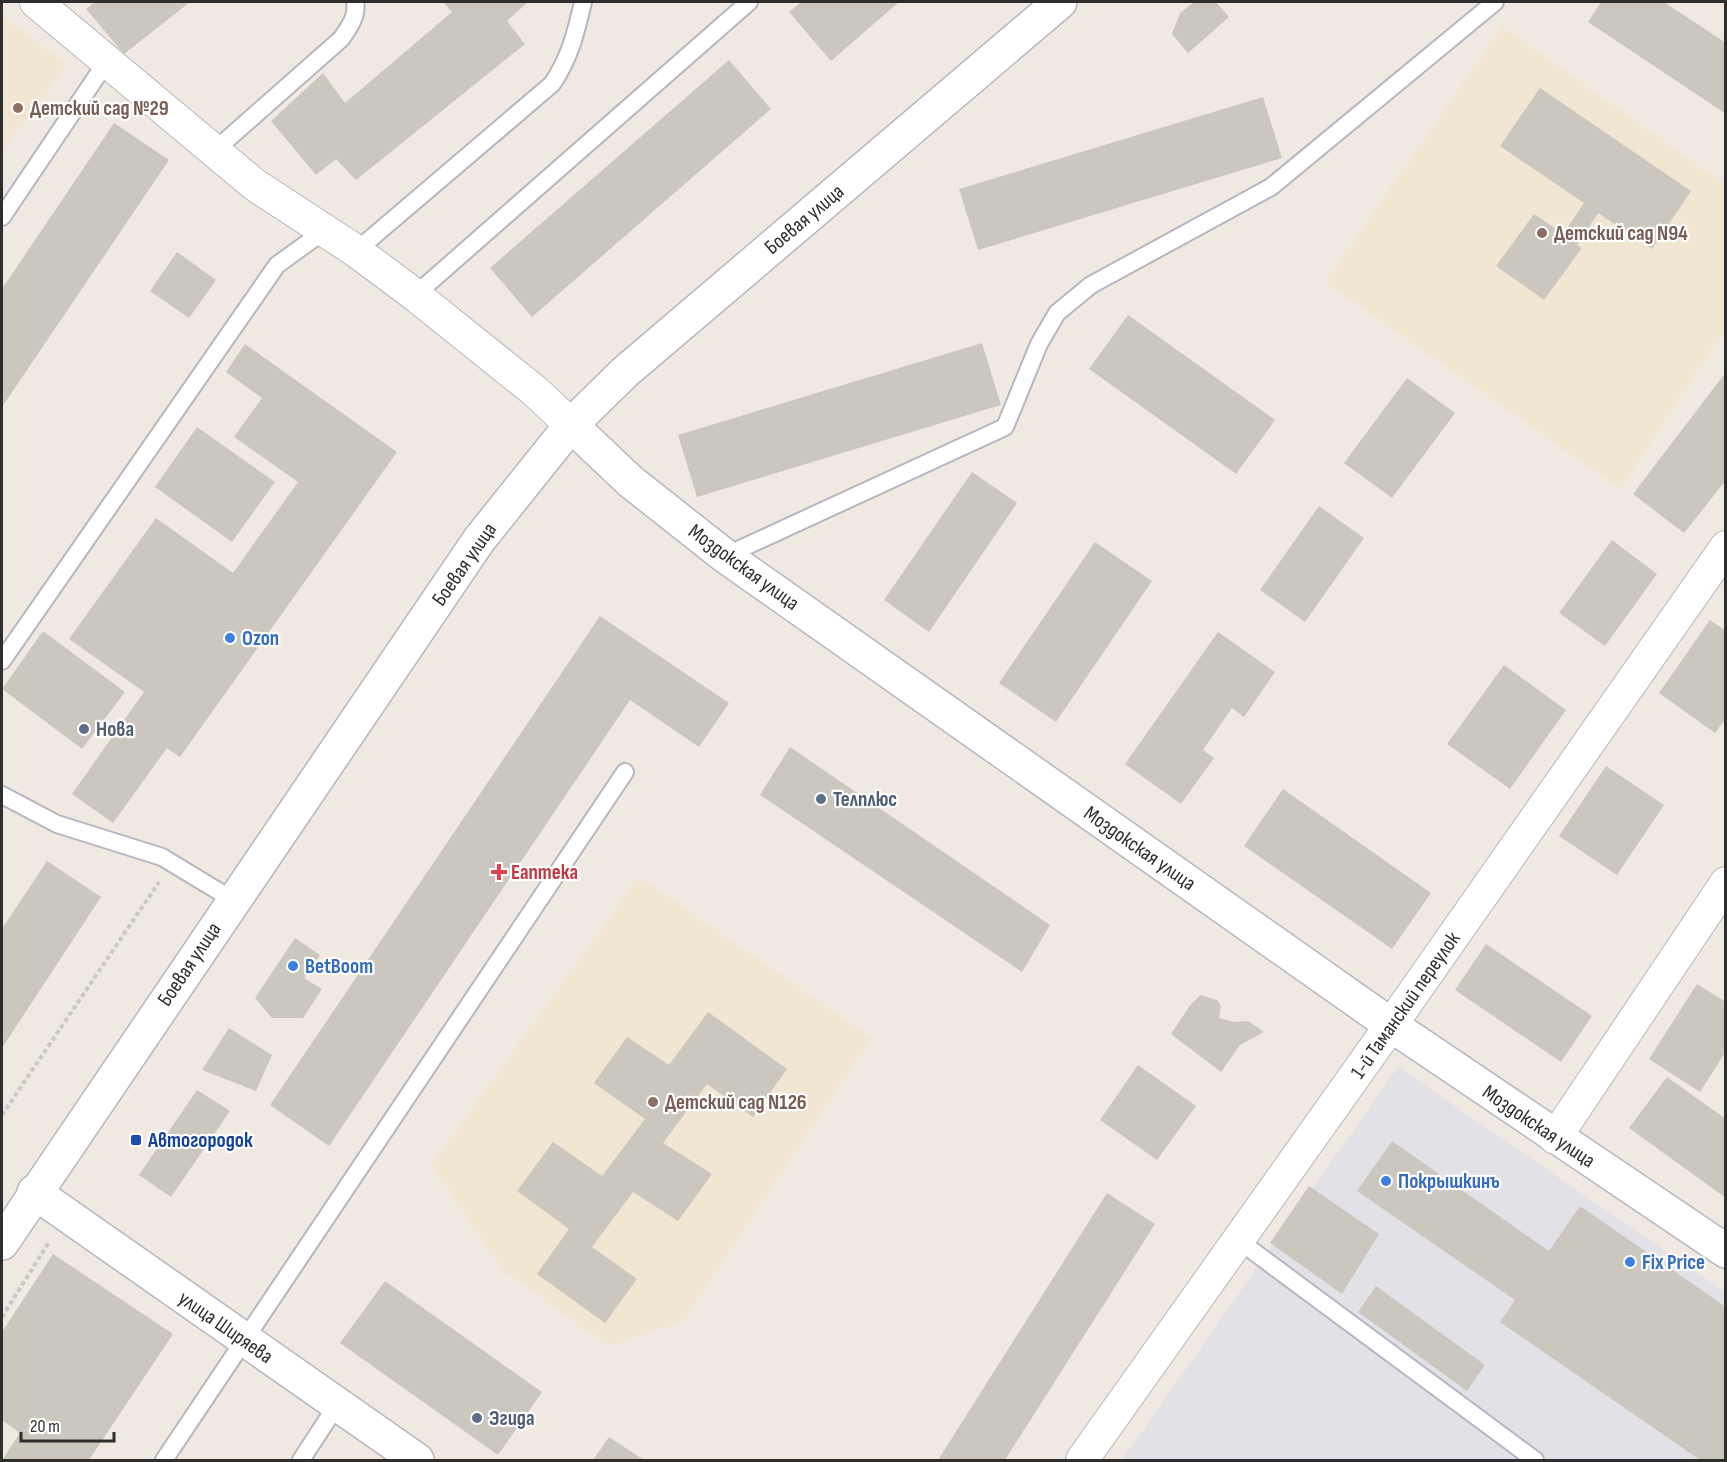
<svg xmlns="http://www.w3.org/2000/svg" width="1727" height="1462" font-family="'Sofia Sans Condensed',sans-serif">
  <style>
    .industrial { fill: #e3e1e8 }
    .education { fill: #f0e6d1 }
    .building { fill: #cbc7bf }
    .lines { fill: none; stroke-linecap: round; stroke-linejoin: round }
    .service-casing { stroke: #b4b7c1; stroke-width: 20 }
    .minor-casing { stroke: #b4b7c1; stroke-width: 34 }
    .tertiary-casing { stroke: #b4b7c1; stroke-width: 36 }
    .secondary-casing { stroke: #b4b7c1; stroke-width: 36 }
    .path { stroke: #c9c9c9; stroke-width: 4; stroke-dasharray: 4.5 3; stroke-linecap: butt }
    .service { stroke: #fff; stroke-width: 16 }
    .minor { stroke: #fff; stroke-width: 32 }
    .tertiary { stroke: #fff; stroke-width: 33 }
    .secondary { stroke: #fff; stroke-width: 33 }
    .education-dot { fill: #8d6e63; stroke: #fff; stroke-width: 2 }
    .shop-dot { fill: #3f7fe0; stroke: #fff; stroke-width: 2 }
    .service-dot { fill: #5c6f8a; stroke: #fff; stroke-width: 2 }
    .health-dot { fill: #e0444e; stroke: #fff; stroke-width: 2 }
    .transit-dot { fill: #1a4fb4; stroke: #fff; stroke-width: 2 }
    .labels { text-anchor: middle; stroke-width: 4.5; stroke-linejoin: round; paint-order: stroke }
    .education-label { font-size: 21px; font-weight: bold; fill: #785e54; stroke: #fff; text-anchor: start }
    .street-label { font-size: 21px; fill: #2e2e2e; stroke: #fff }
    .shop-label { font-size: 21px; font-weight: bold; fill: #366cbe; stroke: #fff; text-anchor: start }
    .service-label { font-size: 21px; font-weight: bold; fill: #4e5e75; stroke: #fff; text-anchor: start }
    .health-label { font-size: 21px; font-weight: bold; fill: #be3a42; stroke: #fff; text-anchor: start }
    .transit-label { font-size: 21px; font-weight: bold; fill: #164399; stroke: #fff; text-anchor: start }
  </style>
  <rect width="100%" height="100%" fill="#efe9e1"/>
  <path class="industrial" d="M 1398,1067 L 1725,1292 L 1725,1460 L 1122,1460 Z"/>
  <g class="education">
    <path d="M 2,15 L 67,64 L 2,152 Z"/>
    <path d="M 1502,26 L 1725,184 L 1725,330 L 1620,489 L 1325,282 Z"/>
    <path d="M 639,876 L 872,1038 L 683,1322 L 608,1346 L 501,1269 L 431,1165 Z"/>
  </g>
  <g class="building">
    <path d="M 95,2 L 190,2 L 124,54 L 86,9 Z"/>
    <path d="M 443,2 L 528,2 L 507,21 L 525,44 L 356,180 L 336,159 L 316,175 L 271,121 L 323,73 L 345,103 L 452,12 Z"/>
    <path d="M 801,2 L 899,2 L 831,61 L 789,12 Z"/>
    <path d="M 1194,2 L 1216,2 L 1229,17 L 1188,53 L 1172,34 L 1180,13 Z"/>
    <path d="M 1601,2 L 1664,2 L 1726,43 L 1726,114 L 1588,22 Z"/>
    <path d="M 729,60 L 771,109 L 532,317 L 490,268 Z"/>
    <path d="M 1540,88 L 1691,191 L 1652,249 L 1598,213 L 1577,245 L 1582,248 L 1544,300 L 1496,266 L 1534,214 L 1563,234 L 1584,203 L 1500,146 Z"/>
    <path d="M 1263,97 L 1282,158 L 978,250 L 959,189 Z"/>
    <path d="M 114,123 L 169,160 L 2,407 L 2,289 Z"/>
    <path d="M 177,252 L 216,280 L 189,318 L 150,291 Z"/>
    <path d="M 1128,315 L 1275,420 L 1236,474 L 1089,369 Z"/>
    <path d="M 982,343 L 1001,405 L 697,497 L 678,435 Z"/>
    <path d="M 245,344 L 397,452 L 180,757 L 167,748 L 113,823 L 72,794 L 144,692 L 69,639 L 156,518 L 233,573 L 298,482 L 234,437 L 262,398 L 226,372 Z"/>
    <path d="M 1726,372 L 1726,480 L 1684,533 L 1633,494 Z"/>
    <path d="M 1407,378 L 1455,413 L 1392,498 L 1344,463 Z"/>
    <path d="M 197,427 L 275,482 L 232,542 L 155,487 Z"/>
    <path d="M 972,472 L 1017,503 L 929,632 L 884,600 Z"/>
    <path d="M 1319,506 L 1364,538 L 1305,622 L 1260,590 Z"/>
    <path d="M 1612,540 L 1657,574 L 1605,646 L 1559,613 Z"/>
    <path d="M 1095,542 L 1152,581 L 1056,722 L 999,683 Z"/>
    <path d="M 600,616 L 729,703 L 699,747 L 630,700 L 329,1146 L 270,1105 Z"/>
    <path d="M 1710,620 L 1726,631 L 1726,718 L 1715,733 L 1659,693 Z"/>
    <path d="M 43,631 L 125,692 L 82,749 L 2,689 Z"/>
    <path d="M 1218,632 L 1275,672 L 1244,717 L 1232,708 L 1203,750 L 1214,758 L 1181,804 L 1125,764 Z"/>
    <path d="M 1504,665 L 1566,710 L 1510,789 L 1447,744 Z"/>
    <path d="M 790,747 L 1050,925 L 1022,972 L 760,795 Z"/>
    <path d="M 1606,766 L 1664,805 L 1617,875 L 1559,836 Z"/>
    <path d="M 1283,789 L 1431,893 L 1392,949 L 1244,846 Z"/>
    <path d="M 47,861 L 101,897 L 2,1048 L 2,929 Z"/>
    <path d="M 295,938 L 320,955 L 304,978 L 322,989 L 303,1018 L 272,1018 L 255,998 Z"/>
    <path d="M 1486,944 L 1592,1016 L 1561,1062 L 1455,990 Z"/>
    <path d="M 1697,984 L 1726,1002 L 1726,1051 L 1700,1092 L 1649,1059 Z"/>
    <path d="M 1201,995 L 1217,1000 L 1221,1006 L 1219,1018 L 1234,1022 L 1248,1021 L 1264,1032 L 1240,1045 L 1221,1072 L 1171,1034 L 1191,1004 Z"/>
    <path d="M 708,1012 L 787,1069 L 753,1117 L 707,1084 L 663,1143 L 712,1174 L 678,1221 L 633,1192 L 592,1247 L 637,1279 L 605,1323 L 537,1274 L 569,1229 L 517,1191 L 553,1142 L 602,1176 L 645,1119 L 594,1083 L 627,1037 L 669,1065 Z"/>
    <path d="M 229,1028 L 272,1055 L 256,1091 L 202,1070 Z"/>
    <path d="M 1138,1065 L 1196,1106 L 1157,1160 L 1100,1120 Z"/>
    <path d="M 1667,1077 L 1726,1119 L 1726,1198 L 1629,1128 Z"/>
    <path d="M 197,1090 L 230,1111 L 171,1197 L 139,1175 Z"/>
    <path d="M 1392,1141 L 1549,1251 L 1580,1206 L 1726,1307 L 1726,1457 L 1723,1460 L 1700,1460 L 1500,1322 L 1515,1300 L 1357,1191 Z"/>
    <path d="M 1309,1186 L 1379,1234 L 1342,1294 L 1270,1243 Z"/>
    <path d="M 1107,1193 L 1155,1224 L 1005,1460 L 938,1460 Z"/>
    <path d="M 53,1254 L 173,1334 L 89,1460 L 2,1460 L 20,1433 L 2,1420 L 2,1332 Z"/>
    <path d="M 385,1281 L 542,1392 L 498,1455 L 340,1343 Z"/>
    <path d="M 1376,1286 L 1485,1365 L 1467,1391 L 1358,1312 Z"/>
    <path d="M 609,1437 L 644,1460 L 593,1460 Z"/>
  </g>
  <g class="lines">
    <g class="service-casing">
      <g id="service">
        <path d="M 214,151 L 341,39 C 349,28 358,15 355,2"/>
        <path d="M 2,217 L 107,61"/>
        <path d="M 356,251 L 552,84 C 570,58 576,32 583,2"/>
        <path d="M 415,295 L 749,2"/>
        <path d="M 725,556 L 1005,427 L 1039,344 L 1057,313 L 1091,285 L 1271,187 L 1495,2"/>
        <path d="M 2,661 L 277,265 L 324,231"/>
        <path d="M 2,795 L 57,824 L 162,857 L 233,900"/>
        <path d="M 1238,1240 L 1535,1460"/>
        <path d="M 164,1460 L 625,772"/>
        <path d="M 301,1460 L 337,1405"/>
      </g>
    </g>
    <g class="minor-casing">
      <g id="minor">
        <path d="M 36,2 L 255,185 L 356,251 L 415,295 L 536,392 L 571,425"/>
        <path d="M 1555,1138 L 1726,883"/>
        <path d="M 1082,1460 L 1391,1025 L 1726,547"/>
      </g>
    </g>
    <g class="tertiary-casing">
      <path id="tertiary" d="M 34,1192 L 417,1460"/>
    </g>
    <g class="secondary-casing">
      <g id="secondary">
        <path d="M 571,425 L 630,481 L 725,556 L 1391,1025 L 1726,1251"/>
        <path d="M 2,1243 L 479,540 L 571,425 L 625,372 L 1060,2"/>
      </g>
    </g>
    <g class="path">
      <path d="M 2,1115 L 159,882"/>
      <path d="M 2,1317 L 49,1242"/>
    </g>
    <use href="#service" class="service"/>
    <use href="#minor" class="minor"/>
    <use href="#tertiary" class="tertiary"/>
    <use href="#secondary" class="secondary"/>
  </g>
  <g class="education-dot">
    <circle cx="18" cy="108" r="6"/>
    <circle cx="1542" cy="233" r="6"/>
    <circle cx="653" cy="1102" r="6"/>
  </g>
  <g class="shop-dot">
    <circle cx="230" cy="638" r="6"/>
    <circle cx="293" cy="966" r="6"/>
    <circle cx="1386" cy="1181" r="6"/>
    <circle cx="1630" cy="1262" r="6"/>
  </g>
  <g class="service-dot">
    <circle cx="84" cy="729" r="6"/>
    <circle cx="821" cy="799" r="6"/>
    <circle cx="477" cy="1418" r="6"/>
  </g>
  <path class="health-dot" d="M496 863h6v6h6v6h-6v6h-6v-6h-6v-6h6z"/>
  <rect class="transit-dot" x="130" y="1134" width="12" height="12" rx="3"/>
  <g class="labels">
    <g class="education-label">
      <text x="30" y="115">Детский сад №29</text>
      <text x="1554" y="240">Детский сад N94</text>
      <text x="665" y="1109">Детский сад N126</text>
    </g>
    <g class="street-label">
      <text transform="translate(804 219) rotate(-40)" y="7">Боевая улица</text>
      <text transform="translate(464 564) rotate(-55)" y="7">Боевая улица</text>
      <text transform="translate(744 567) rotate(36)" y="7">Моздокская улица</text>
      <text transform="translate(1140 848) rotate(35)" y="7">Моздокская улица</text>
      <text transform="translate(189 964) rotate(-56)" y="7">Боевая улица</text>
      <text transform="translate(1405 1005) rotate(-55)" y="7">1-й Таманский переулок</text>
      <text transform="translate(1539 1126) rotate(34)" y="7">Моздокская улица</text>
      <text transform="translate(226 1327) rotate(35)" y="7">улица Ширяева</text>
    </g>
    <g class="shop-label">
      <text x="242" y="645">Ozon</text>
      <text x="305" y="973">BetBoom</text>
      <text x="1398" y="1188">Покрышкинъ</text>
      <text x="1642" y="1269">Fix Price</text>
    </g>
    <g class="service-label">
      <text x="96" y="736">Нова</text>
      <text x="833" y="806">Телплюс</text>
      <text x="489" y="1425">Эгида</text>
    </g>
    <g class="health-label">
      <text x="511" y="879">Еаптека</text>
    </g>
    <g class="transit-label">
      <text x="148" y="1147">Автогородок</text>
    </g>
  </g>
  <rect width="1727" height="1462" fill="none" stroke="#2e2e2e" stroke-width="6"/>
  <path d="M21 1432v9h93v-9" fill="none" stroke="#2e2e2e" stroke-width="3"/>
  <text x="30" y="1432" font-size="18" fill="#2e2e2e" stroke="#ffffff" stroke-width="4.5" paint-order="stroke">20 m</text>
</svg>
